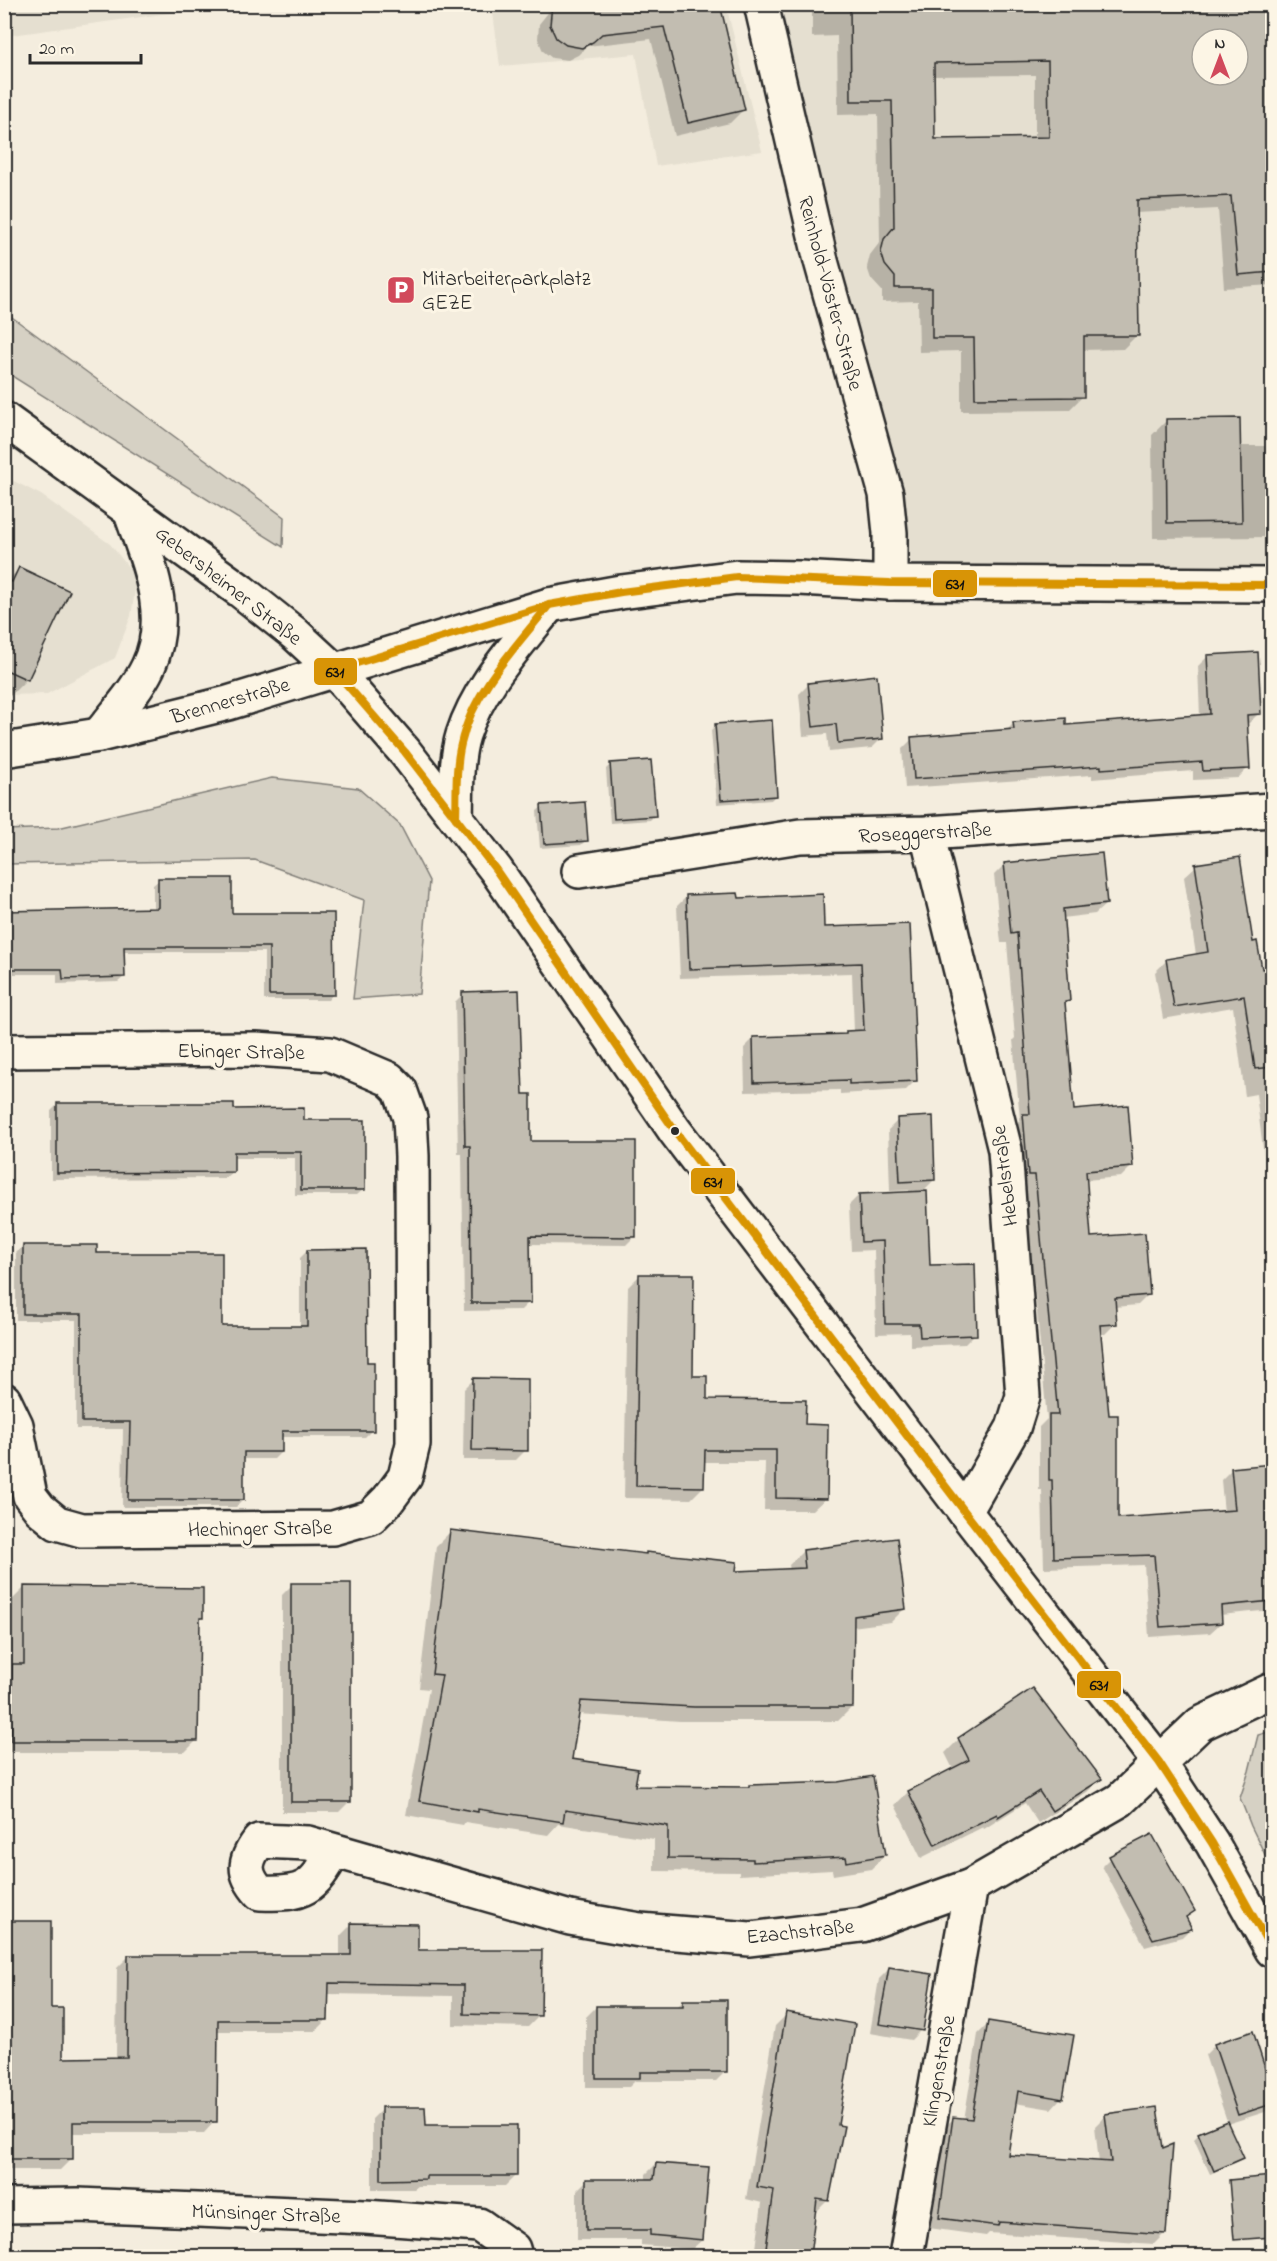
<svg xmlns="http://www.w3.org/2000/svg" width="1277" height="2261" font-family="'Indie Flower',sans-serif">
  <style>
    .built { fill: #e5dfd0; fill-rule: evenodd }
    .green { fill: #d6d1c4; stroke: #807e78; stroke-width: 1.5 }
    .shadow { fill: #0003; fill-rule: evenodd }
    .building { fill: #c2bdb1; stroke: #2b2b2b; stroke-width: 1.5; fill-rule: evenodd }
    .lines { fill: none; stroke-linecap: round; stroke-linejoin: round }
    .street-casing { stroke: #2b2b2b; stroke-width: 38 }
    .secondary-casing { stroke: #2b2b2b; stroke-width: 38 }
    .street { stroke: #fcf5e5; stroke-width: 33 }
    .secondary { stroke: #fcf5e5; stroke-width: 33 }
    .bus-1-casing { stroke: #fcf5e5; stroke-width: 12 }
    .bus-1 { stroke: #d89406; stroke-width: 8 }
    .bus-dot { fill: #2b2b2b; stroke: #fcf5e5; stroke-width: 2 }
    .labels { text-anchor: middle; stroke-width: 6; stroke-linejoin: round; paint-order: stroke }
    .poi-label { font-size: 21px; fill: #2b2b2b; stroke: #fcf5e5; text-anchor: start }
    .street-label { font-size: 21px; fill: #2b2b2b; stroke: #fcf5e5 }
    .line-badge { stroke: #fcf5e5; stroke-width: 2 }
    .pale-badge-label { font-size: 16px; text-anchor: middle; font-weight: bold; fill: #111 }
  </style>
  <rect width="100%" height="100%" fill="#f4edde"/>
  <filter id="ink" filterUnits="userSpaceOnUse"><feTurbulence type="fractalNoise" baseFrequency=".0167" numOctaves="2"/><feDisplacementMap in="SourceGraphic" scale="12" xChannelSelector="R" yChannelSelector="G"/><feConvolveMatrix kernelMatrix="1 2 1 2 8 2 1 2 1" color-interpolation-filters="sRGB"/></filter>
  <g filter="url(#ink)">
    <g class="built">
      <path d="M 5,4 L 227,4 L 227,5 L 5,36 Z"/>
      <path d="M 492,5 L 726,5 L 762,151 L 656,166 L 636,54 L 500,66 Z"/>
      <path d="M 761,5 L 1272,5 L 1272,585 L 890,583 ZM 1202,39 L 1238,39 L 1238,75 L 1202,75 Z"/>
      <path d="M 4,476 L 41,495 L 110,544 L 137,578 L 131,616 L 115,658 L 47,694 L 5,695 Z"/>
    </g>
    <g class="green">
      <path d="M 5,312 L 284,517 L 283,547 L 15,378 L 5,369 Z"/>
      <path d="M 272,778 L 358,788 L 400,825 L 429,881 L 419,994 L 353,999 L 364,900 L 255,860 L 5,864 L 5,830 L 58,828 Z"/>
      <path d="M 1272,1731 L 1272,1869 L 1251,1826 L 1240,1798 L 1249,1771 L 1258,1735 Z"/>
    </g>
    <g class="shadow">
      <path d="M 555,4 L 719,4 L 744,109 L 730,123 L 675,136 L 651,39 L 587,46 L 578,55 L 568,60 L 552,58 L 543,51 L 538,39 L 539,24 Z"/>
      <path d="M 812,4 L 1272,4 L 1272,285 L 1224,288 L 1218,209 L 1135,213 L 1137,335 L 1123,349 L 1082,350 L 1083,396 L 1069,410 L 961,411 L 961,351 L 919,352 L 918,301 L 882,302 L 882,291 L 871,279 L 867,267 L 870,255 L 880,242 L 878,114 L 838,115 L 837,36 L 812,37 ZM 1202,39 L 1238,39 L 1238,75 L 1202,75 ZM 1035,75 L 1035,139 L 933,140 L 932,76 Z"/>
      <path d="M 1167,420 L 1239,446 L 1272,446 L 1272,537 L 1153,538 L 1152,435 Z"/>
      <path d="M 19,569 L 27,679 L 4,702 L 4,580 L 7,581 Z"/>
      <path d="M 1208,656 L 1259,713 L 1249,723 L 1246,723 L 1248,768 L 1238,778 L 1193,780 L 1193,771 L 1092,779 L 1092,775 L 905,788 L 902,749 L 912,739 L 1006,731 L 1014,723 L 1065,727 L 1200,717 L 1198,666 Z"/>
      <path d="M 809,684 L 882,738 L 872,748 L 829,752 L 827,734 L 803,736 L 799,694 Z"/>
      <path d="M 716,725 L 776,795 L 771,800 L 717,804 L 711,730 Z"/>
      <path d="M 610,765 L 654,816 L 650,820 L 610,823 L 606,769 Z"/>
      <path d="M 542,807 L 586,840 L 581,845 L 540,848 L 537,811 Z"/>
      <path d="M 1005,864 L 1106,904 L 1095,914 L 1062,918 L 1069,1001 L 1064,1005 L 1073,1112 L 1132,1166 L 1121,1177 L 1085,1180 L 1090,1239 L 1149,1294 L 1138,1305 L 1114,1307 L 1116,1323 L 1105,1334 L 1099,1334 L 1117,1520 L 1224,1513 L 1221,1480 L 1232,1469 L 1272,1466 L 1272,1610 L 1220,1615 L 1221,1623 L 1210,1633 L 1149,1637 L 1144,1565 L 1044,1568 L 1042,1490 L 1039,1490 L 1039,1427 L 1047,1419 L 1025,1185 L 1018,1185 L 1013,1126 L 1020,1120 L 1013,1040 L 1015,1038 L 1007,943 L 1001,943 L 994,875 Z"/>
      <path d="M 1196,866 L 1252,944 L 1261,971 L 1268,970 L 1272,1002 L 1272,1172 L 1266,1172 L 1256,1094 L 1245,1096 L 1233,1007 L 1163,1019 L 1155,972 L 1167,960 L 1196,955 L 1184,877 Z"/>
      <path d="M 159,880 L 231,914 L 333,994 L 328,1000 L 264,1000 L 264,952 L 123,952 L 124,977 L 118,982 L 57,984 L 57,974 L 4,974 L 4,902 L 12,902 L 12,913 L 153,910 L 153,885 Z"/>
      <path d="M 687,896 L 823,928 L 909,925 L 916,1080 L 906,1090 L 840,1094 L 840,1090 L 745,1092 L 744,1048 L 754,1038 L 844,1036 L 847,1033 L 854,1032 L 852,973 L 680,978 L 677,906 Z"/>
      <path d="M 463,994 L 522,1096 L 529,1142 L 634,1237 L 626,1245 L 528,1244 L 529,1302 L 521,1310 L 464,1311 L 462,1154 L 458,1154 L 455,1002 Z"/>
      <path d="M 57,1105 L 233,1110 L 303,1121 L 364,1189 L 357,1195 L 295,1195 L 295,1158 L 233,1158 L 233,1172 L 226,1178 L 51,1179 L 51,1111 Z"/>
      <path d="M 898,1120 L 934,1180 L 921,1193 L 929,1267 L 975,1334 L 965,1344 L 910,1346 L 910,1333 L 876,1334 L 874,1250 L 851,1251 L 849,1205 L 859,1195 L 909,1193 L 909,1190 L 890,1191 L 888,1130 Z"/>
      <path d="M 23,1246 L 96,1255 L 220,1328 L 300,1328 L 300,1258 L 307,1251 L 365,1363 L 372,1430 L 365,1437 L 281,1437 L 281,1452 L 274,1459 L 243,1459 L 243,1500 L 236,1507 L 122,1507 L 123,1429 L 76,1429 L 76,1320 L 16,1320 L 16,1253 Z"/>
      <path d="M 640,1275 L 691,1377 L 705,1400 L 804,1426 L 826,1498 L 813,1510 L 764,1510 L 765,1462 L 703,1462 L 703,1487 L 691,1499 L 624,1498 L 628,1287 Z"/>
      <path d="M 474,1379 L 526,1450 L 516,1460 L 463,1460 L 464,1389 Z"/>
      <path d="M 450,1532 L 734,1572 L 790,1570 L 789,1565 L 803,1551 L 905,1608 L 891,1622 L 852,1627 L 852,1707 L 838,1721 L 680,1721 L 578,1714 L 571,1760 L 634,1787 L 885,1855 L 871,1869 L 833,1875 L 832,1870 L 739,1875 L 739,1872 L 654,1871 L 654,1839 L 558,1824 L 548,1835 L 465,1822 L 463,1825 L 406,1815 L 429,1689 L 419,1688 L 436,1546 Z"/>
      <path d="M 292,1585 L 349,1802 L 339,1812 L 282,1812 L 282,1595 Z"/>
      <path d="M 24,1588 L 201,1617 L 198,1620 L 197,1740 L 185,1752 L 4,1752 L 4,1635 L 12,1635 L 12,1600 Z"/>
      <path d="M 959,1739 L 1100,1779 L 1087,1792 L 1038,1823 L 1025,1803 L 984,1829 L 983,1827 L 921,1858 L 895,1805 L 908,1792 L 953,1769 L 945,1753 Z"/>
      <path d="M 1110,1858 L 1193,1911 L 1185,1918 L 1190,1929 L 1182,1937 L 1145,1947 L 1102,1866 Z"/>
      <path d="M 4,1922 L 50,2009 L 62,2059 L 116,2059 L 117,1968 L 128,1957 L 340,1956 L 340,1936 L 352,1924 L 416,1951 L 540,2015 L 528,2027 L 453,2025 L 453,1996 L 327,1994 L 327,2019 L 315,2031 L 216,2031 L 215,2121 L 204,2133 L 72,2133 L 72,2158 L 60,2170 L 4,2170 Z"/>
      <path d="M 889,1969 L 921,2030 L 911,2040 L 870,2033 L 879,1979 Z"/>
      <path d="M 683,2001 L 726,2071 L 716,2081 L 635,2081 L 629,2087 L 586,2087 L 586,2017 L 596,2007 L 677,2007 Z"/>
      <path d="M 787,2014 L 837,2127 L 827,2201 L 815,2213 L 809,2249 L 802,2256 L 755,2256 L 762,2203 L 746,2199 L 775,2026 Z"/>
      <path d="M 989,2023 L 1061,2098 L 1051,2109 L 1015,2103 L 1007,2156 L 1099,2163 L 1095,2126 L 1106,2115 L 1165,2233 L 1154,2244 L 989,2233 L 986,2236 L 929,2228 L 943,2129 L 954,2118 L 964,2120 L 978,2034 Z"/>
      <path d="M 1252,2033 L 1272,2095 L 1272,2104 L 1265,2112 L 1227,2124 L 1242,2157 L 1237,2162 L 1210,2174 L 1194,2139 L 1199,2134 L 1227,2121 L 1205,2055 L 1215,2045 Z"/>
      <path d="M 382,2109 L 424,2126 L 515,2176 L 505,2186 L 418,2186 L 414,2189 L 372,2189 L 372,2119 Z"/>
      <path d="M 656,2164 L 702,2240 L 692,2249 L 641,2245 L 641,2240 L 577,2240 L 577,2190 L 587,2180 L 646,2180 L 646,2174 Z"/>
      <path d="M 136,2248 L 136,2256 L 91,2256 L 98,2249 Z"/>
    </g>
    <g class="building">
      <path d="M 552,4 L 720,4 L 745,110 L 688,123 L 664,27 L 602,34 L 593,42 L 582,48 L 566,45 L 556,38 L 550,25 Z"/>
      <path d="M 850,4 L 1272,4 L 1272,272 L 1238,275 L 1231,196 L 1137,200 L 1139,336 L 1084,336 L 1084,397 L 975,398 L 974,338 L 932,338 L 932,288 L 895,288 L 895,277 L 885,265 L 881,252 L 884,239 L 894,227 L 892,101 L 851,101 ZM 1202,39 L 1238,39 L 1238,75 L 1202,75 ZM 1048,61 L 1049,137 L 935,139 L 934,63 Z"/>
      <path d="M 1240,418 L 1242,522 L 1167,523 L 1166,419 Z"/>
      <path d="M 19,567 L 70,591 L 28,680 L 4,669 L 4,578 L 12,582 Z"/>
      <path d="M 1258,652 L 1261,714 L 1247,715 L 1250,769 L 1203,771 L 1202,762 L 1101,769 L 1101,766 L 914,779 L 911,737 L 1014,729 L 1013,722 L 1066,718 L 1066,725 L 1210,714 L 1207,655 Z"/>
      <path d="M 877,675 L 883,739 L 838,743 L 836,724 L 813,727 L 808,683 Z"/>
      <path d="M 772,720 L 777,796 L 721,800 L 715,724 Z"/>
      <path d="M 651,760 L 656,816 L 614,819 L 610,763 Z"/>
      <path d="M 585,802 L 588,841 L 544,844 L 541,805 Z"/>
      <path d="M 1102,853 L 1107,904 L 1063,909 L 1070,1001 L 1065,1002 L 1074,1110 L 1128,1105 L 1133,1167 L 1086,1171 L 1091,1237 L 1145,1233 L 1150,1295 L 1115,1298 L 1117,1324 L 1100,1325 L 1109,1415 L 1118,1415 L 1118,1518 L 1235,1510 L 1231,1468 L 1272,1464 L 1272,1601 L 1221,1606 L 1222,1623 L 1160,1627 L 1154,1555 L 1054,1558 L 1052,1480 L 1049,1480 L 1049,1415 L 1058,1415 L 1035,1175 L 1028,1175 L 1023,1114 L 1030,1114 L 1017,933 L 1011,934 L 1004,863 Z"/>
      <path d="M 1240,857 L 1253,942 L 1257,941 L 1262,969 L 1269,968 L 1272,992 L 1272,1067 L 1255,1069 L 1244,996 L 1174,1007 L 1166,959 L 1208,952 L 1195,864 Z"/>
      <path d="M 158,878 L 232,878 L 232,913 L 334,913 L 335,995 L 269,995 L 269,947 L 124,947 L 125,977 L 63,979 L 62,969 L 4,969 L 4,911 L 158,908 Z"/>
      <path d="M 738,893 L 739,898 L 823,894 L 824,927 L 910,924 L 917,1081 L 849,1084 L 849,1080 L 754,1083 L 753,1037 L 846,1034 L 846,1031 L 864,1030 L 861,963 L 689,969 L 686,895 Z"/>
      <path d="M 519,990 L 523,1094 L 531,1094 L 531,1141 L 636,1141 L 636,1237 L 530,1236 L 531,1303 L 471,1303 L 470,1146 L 465,1146 L 462,992 Z"/>
      <path d="M 57,1103 L 234,1103 L 234,1109 L 304,1108 L 304,1120 L 365,1120 L 365,1190 L 301,1190 L 301,1152 L 234,1152 L 234,1172 L 57,1173 Z"/>
      <path d="M 933,1116 L 935,1180 L 900,1182 L 897,1118 Z"/>
      <path d="M 927,1191 L 930,1265 L 975,1264 L 977,1335 L 920,1337 L 919,1324 L 885,1324 L 883,1241 L 861,1242 L 859,1194 Z"/>
      <path d="M 23,1245 L 97,1245 L 97,1253 L 222,1253 L 222,1326 L 307,1326 L 307,1250 L 366,1249 L 367,1362 L 374,1362 L 374,1431 L 282,1431 L 282,1452 L 244,1452 L 244,1500 L 128,1500 L 130,1422 L 82,1422 L 82,1314 L 23,1314 Z"/>
      <path d="M 639,1274 L 694,1274 L 693,1376 L 707,1376 L 707,1399 L 806,1400 L 805,1424 L 828,1425 L 827,1499 L 776,1498 L 776,1450 L 705,1450 L 704,1487 L 636,1486 Z"/>
      <path d="M 473,1378 L 528,1379 L 528,1451 L 472,1450 Z"/>
      <path d="M 450,1530 L 646,1554 L 646,1552 L 737,1562 L 736,1571 L 805,1568 L 803,1550 L 897,1538 L 906,1609 L 854,1616 L 853,1707 L 694,1707 L 581,1701 L 572,1759 L 638,1769 L 635,1786 L 749,1787 L 749,1785 L 838,1782 L 873,1776 L 886,1855 L 847,1862 L 846,1857 L 753,1862 L 753,1859 L 668,1858 L 668,1826 L 565,1810 L 563,1822 L 478,1809 L 478,1812 L 419,1801 L 442,1675 L 432,1674 Z"/>
      <rect x="291" y="1583" width="60" height="219"/>
      <path d="M 24,1586 L 203,1588 L 203,1618 L 200,1618 L 198,1741 L 11,1741 L 12,1664 L 24,1664 Z"/>
      <path d="M 1033,1688 L 1102,1779 L 1052,1811 L 1039,1791 L 998,1817 L 997,1814 L 935,1845 L 908,1791 L 969,1760 L 958,1738 Z"/>
      <path d="M 1152,1834 L 1195,1911 L 1186,1917 L 1192,1929 L 1153,1939 L 1109,1856 Z"/>
      <path d="M 4,1921 L 51,1921 L 51,2008 L 63,2008 L 63,2058 L 127,2057 L 128,1955 L 351,1955 L 351,1923 L 418,1924 L 418,1950 L 542,1950 L 541,2016 L 464,2014 L 464,1985 L 329,1983 L 328,2020 L 218,2020 L 217,2122 L 73,2122 L 73,2159 L 4,2159 Z"/>
      <path d="M 889,1967 L 932,1974 L 923,2031 L 879,2024 Z"/>
      <path d="M 683,2000 L 727,2000 L 727,2072 L 640,2072 L 640,2078 L 596,2078 L 596,2006 L 683,2006 Z"/>
      <path d="M 786,2012 L 855,2024 L 838,2125 L 844,2126 L 829,2201 L 817,2199 L 810,2256 L 765,2256 L 774,2190 L 757,2187 Z"/>
      <path d="M 988,2021 L 1074,2035 L 1063,2099 L 1018,2091 L 1008,2155 L 1111,2162 L 1105,2114 L 1157,2107 L 1163,2148 L 1173,2144 L 1166,2234 L 999,2222 L 998,2226 L 939,2218 L 953,2117 L 972,2119 Z"/>
      <path d="M 1253,2031 L 1272,2090 L 1272,2104 L 1238,2115 L 1214,2044 Z"/>
      <path d="M 381,2107 L 425,2107 L 426,2125 L 517,2125 L 517,2176 L 426,2176 L 426,2179 L 381,2180 Z"/>
      <path d="M 1227,2121 L 1244,2158 L 1214,2171 L 1198,2133 Z"/>
      <path d="M 656,2163 L 709,2167 L 703,2240 L 650,2235 L 650,2230 L 586,2230 L 586,2179 L 654,2179 Z"/>
      <path d="M 1272,2176 L 1272,2237 L 1234,2240 L 1229,2180 Z"/>
    </g>
    <g class="lines">
      <g class="street-casing">
        <g id="street">
          <path d="M 761,4 L 821,261 L 886,494 L 890,533 L 890,583"/>
          <path d="M 927,833 L 1005,1150 L 1023,1396 L 1013,1428 L 965,1512"/>
          <path d="M 579,871 L 800,836 L 927,833 L 1272,810"/>
          <path d="M 4,1051 L 256,1049 L 330,1054 L 389,1079 L 400,1090 L 410,1118 L 412,1156 L 413,1444 L 405,1477 L 388,1500 L 371,1517 L 333,1528 L 82,1530 L 57,1523 L 40,1509 L 30,1496 L 16,1425 L 4,1400"/>
          <path d="M 334,1851 C 313,1889 304,1895 260,1893 C 242,1873 244,1861 259,1841 L 308,1843 L 570,1918 L 640,1930 L 750,1939 L 862,1925 L 971,1886 L 1120,1800 L 1200,1724 L 1272,1690"/>
          <path d="M 4,2206 L 78,2205 L 365,2217 L 479,2225 L 513,2249 L 515,2256"/>
          <path d="M 906,2256 L 971,1886"/>
        </g>
      </g>
      <g class="secondary-casing">
        <g id="secondary">
          <path d="M 4,419 L 241,591 L 295,634 L 334,670 L 405,752 L 496,870 L 675,1131 L 965,1512 L 1159,1762 L 1212,1843 L 1272,1950"/>
          <path d="M 99,735 C 116,713 136,692 148,667 C 173,615 147,560 130,510"/>
          <path d="M 4,750 L 99,735 L 228,703 L 549,605 L 621,592 L 737,577 L 799,578 L 890,583 L 1272,585"/>
          <path d="M 456,818 C 457,791 455,761 463,735 C 479,685 518,645 549,605"/>
        </g>
      </g>
      <use href="#street" class="street"/>
      <use href="#secondary" class="secondary"/>
      <g class="bus-1-casing">
        <g id="bus-1">
          <path d="M 1272,585 L 890,583 L 737,577 L 621,592 L 549,605 L 334,670 L 405,752 L 496,870 L 675,1131 L 965,1512 L 1159,1762 L 1212,1843 L 1272,1950"/>
          <path d="M 456,818 C 457,794 455,768 461,744 C 473,690 516,647 549,605"/>
        </g>
      </g>
      <use href="#bus-1" class="bus-1"/>
    </g>
  </g>
  <defs>
    <g id="parking-square" transform="scale(1.5)"><rect x="-9" y="-9" width="18" height="18" rx="4" fill="#d1495b" stroke="#fcf5e5"/><path d="M-3.5-5.5H1a3.5 3.5 0 0 1 0 7H-1V5.5H-3.5ZM-1-3.4V-.6H.8a1.4 1.4 0 0 0 0-2.8Z" fill="#fff"/></g>
  </defs>
  <g fill-rule="evenodd">
    <use href="#parking-square" x="401" y="290"/>
  </g>
  <circle class="bus-dot" cx="675" cy="1131" r="5"/>
  <g class="labels">
    <g class="poi-label">
      <text x="422" y="285">Mitarbeiterparkplatz<tspan x="422" dy="24">GEZE</tspan></text>
    </g>
    <g class="street-label">
      <text transform="translate(831 293) rotate(75)" y="7">Reinhold-Vöster-Straße</text>
      <text transform="translate(229 585) rotate(38)" y="7">Gebersheimer Straße</text>
      <text transform="translate(230 700) rotate(-16)" y="7">Brennerstraße</text>
      <text transform="translate(925 832) rotate(-3)" y="7">Roseggerstraße</text>
      <text transform="translate(241 1051) rotate(1)" y="7">Ebinger Straße</text>
      <text transform="translate(1004 1176) rotate(-97)" y="7">Hebelstraße</text>
      <text transform="translate(260 1528) rotate(-1)" y="7">Hechinger Straße</text>
      <text transform="translate(800 1931) rotate(-6)" y="7">Ezachstraße</text>
      <text transform="translate(938 2071) rotate(-80)" y="7">Klingenstraße</text>
      <text transform="translate(266 2213) rotate(2)" y="7">Münsinger Straße</text>
    </g>
  </g>
  <g class="line-badge">
    <rect x="932" y="569" width="46" height="29" rx="6" fill="#d89406"/>
    <rect x="313" y="657" width="45" height="29" rx="6" fill="#d89406"/>
    <rect x="690" y="1167" width="46" height="28" rx="6" fill="#d89406"/>
    <rect x="1076" y="1670" width="46" height="29" rx="6" fill="#d89406"/>
  </g>
  <g class="pale-badge-label">
    <text x="955" y="589">631</text>
    <text x="335" y="677">631</text>
    <text x="713" y="1187">631</text>
    <text x="1099" y="1690">631</text>
  </g>
  <rect width="1277" height="2261" fill="none" stroke="#fcf5e5" stroke-width="24"/>
  <rect x="12" y="12" width="1253" height="2237" fill="none" stroke="#2b2b2b" stroke-width="2" filter="url(#ink)"/>
  <g transform="translate(1220 57)"><circle r="28" fill="#fcf5e5" stroke="#a8a49b" stroke-width="1.5"/>
  <path d="M0-4.5L10 22L0 15L-10 22Z" fill="#d1495b"/>
  <text y="-9" font-size="16" font-weight="bold" text-anchor="middle" fill="#2b2b2b">N</text>
  </g>
  <path d="M30 54v9h111v-9" fill="none" stroke="#2b2b2b" stroke-width="3"/>
  <text x="39" y="54" font-size="18" fill="#2b2b2b" stroke="#fcf5e5" stroke-width="4.5" paint-order="stroke">20 m</text>
</svg>
